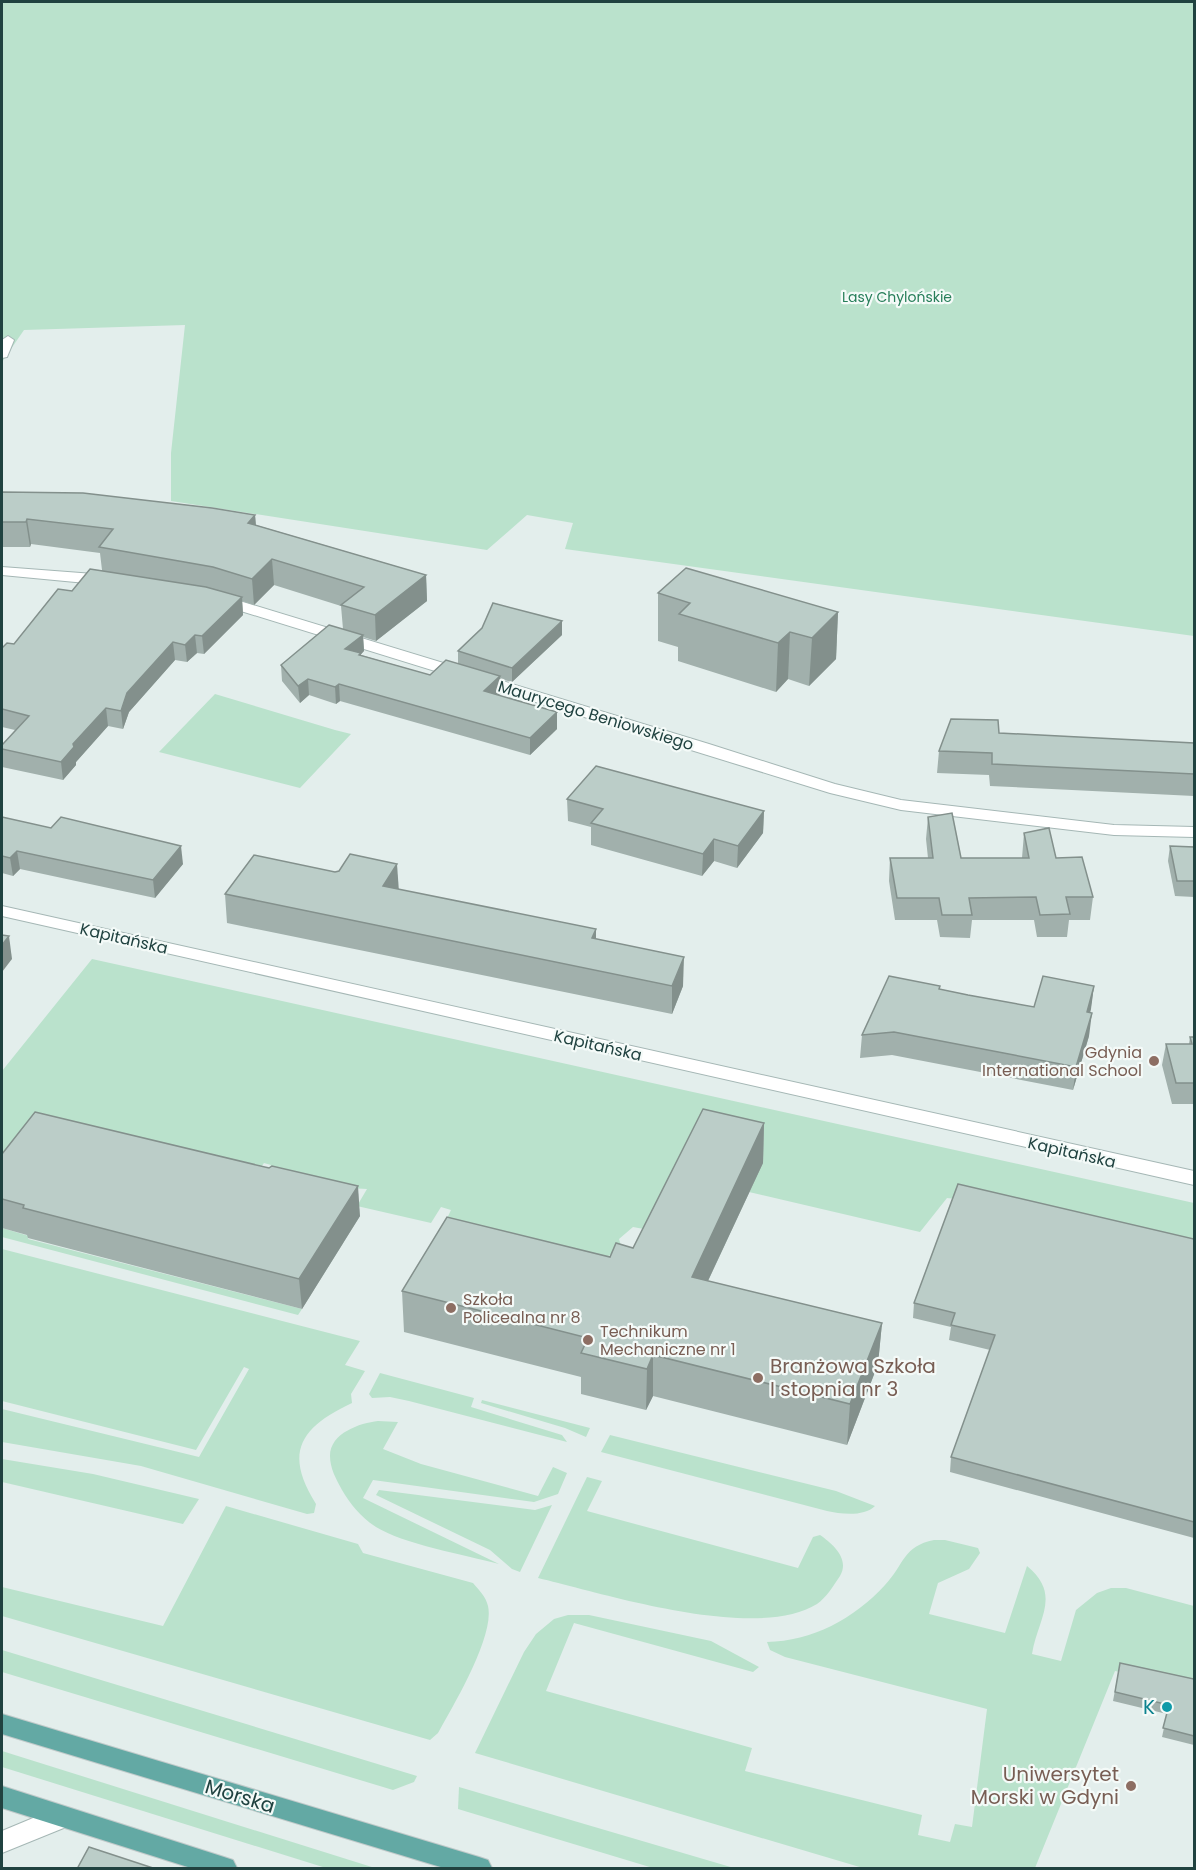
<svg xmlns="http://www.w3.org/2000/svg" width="1196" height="1870" font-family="Poppins,sans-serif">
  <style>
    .green { fill: #bae2cc }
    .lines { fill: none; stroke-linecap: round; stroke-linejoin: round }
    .minor-casing { stroke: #a5b7b5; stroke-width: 2 }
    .major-casing { stroke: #c1caca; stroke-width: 2 }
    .minor { fill: #fff; fill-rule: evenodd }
    .major { fill: #63a9a4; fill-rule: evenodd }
    .wall { fill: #a1b0ac }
    .shaded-wall { fill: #83908c }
    .building { fill: #bbcdc8; stroke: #83908c; stroke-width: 1.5 }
    .education-dot { fill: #8d6e63; stroke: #f4faf8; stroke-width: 2 }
    .culture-dot { fill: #0f9aa8; stroke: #f4faf8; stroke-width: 2 }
    .labels { text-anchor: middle; stroke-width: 4.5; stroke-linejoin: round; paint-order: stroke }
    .far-park-label { font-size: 14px; fill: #267e59; stroke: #f4faf8 }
    .street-label { font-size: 16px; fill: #204240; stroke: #f4faf8 }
    .education-label { font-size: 16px; fill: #785e54; stroke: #f4faf8; text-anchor: start }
    .near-education-label { font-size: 20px; fill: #785e54; stroke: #f4faf8; text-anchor: start }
    .near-culture-label { font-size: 20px; fill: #0d838f; stroke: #f4faf8; text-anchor: end }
    .near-street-label { font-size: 20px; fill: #204240; stroke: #f4faf8 }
  </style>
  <rect width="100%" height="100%" fill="#e3eeec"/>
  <g class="green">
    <path d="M 2,2 L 1194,2 L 1194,636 L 565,549 L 573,523 L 527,515 L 487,550 L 171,501 L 171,453 L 185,325 L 24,330 L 2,362 Z"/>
    <path d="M 215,694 L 335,730 L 351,734 L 300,788 L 159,752 Z"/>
    <path d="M 92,959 L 1194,1203 L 1194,1255 L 956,1199 L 947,1198 L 920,1232 L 749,1192 L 660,1232 L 633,1227 L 619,1239 L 621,1246 L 586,1274 L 443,1227 L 451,1210 L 441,1207 L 431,1223 L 357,1206 L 367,1189 L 258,1183 L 271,1165 L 264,1163 L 251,1181 L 2,1191 L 2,1071 Z"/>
    <path d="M 2,1228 L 29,1236 L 28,1239 L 302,1309 L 298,1315 L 2,1237 Z"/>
    <path d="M 2,1249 L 360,1341 L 345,1365 L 365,1371 L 351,1394 L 352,1403 C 301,1427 283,1452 316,1504 L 314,1513 L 307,1514 L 141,1466 L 2,1442 L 2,1409 L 199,1457 L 249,1369 L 244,1367 L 196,1450 L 2,1401 Z"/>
    <path d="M 380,1373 L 474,1398 L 471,1407 L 562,1435 L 567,1442 L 409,1401 L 390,1397 L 372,1398 L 369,1394 Z"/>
    <path d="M 482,1400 L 590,1428 L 586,1437 L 565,1428 L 481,1403 Z"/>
    <path d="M 378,1421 L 398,1422 L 383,1449 L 421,1464 L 538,1496 L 553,1467 L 567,1473 L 558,1494 L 534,1502 L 373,1480 L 363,1498 L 499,1564 C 465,1555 403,1544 376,1527 C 362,1518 350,1504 342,1490 C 336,1479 330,1468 330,1456 C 330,1433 360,1423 378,1421 Z"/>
    <path d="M 610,1435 L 836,1491 L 875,1506 C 864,1517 841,1514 827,1511 L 601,1452 Z"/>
    <path d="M 2,1459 L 93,1474 L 199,1499 L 183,1524 L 2,1482 Z"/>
    <path d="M 587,1477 L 602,1481 L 587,1511 L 798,1568 L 813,1537 L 820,1535 C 833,1544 850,1559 840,1576 C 834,1585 826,1598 817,1604 C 756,1642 605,1594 538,1578 Z"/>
    <path d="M 379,1490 L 535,1510 L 552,1505 L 520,1572 L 512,1569 L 490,1550 L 376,1495 Z"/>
    <path d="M 226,1506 L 358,1544 L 363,1553 L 473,1583 C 479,1590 486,1597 488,1606 C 495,1636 453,1706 438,1733 L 430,1740 L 2,1616 L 2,1587 L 163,1626 Z"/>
    <path d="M 934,1540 L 945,1540 L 978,1548 L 980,1553 L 969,1569 L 938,1583 L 929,1614 L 1005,1633 L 1027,1566 C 1062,1595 1038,1618 1032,1654 L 1061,1661 L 1076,1610 L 1097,1593 L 1111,1588 L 1126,1588 L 1194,1606 L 1194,1687 L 1115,1671 L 1035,1868 L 863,1868 L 475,1753 L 524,1652 L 536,1634 L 554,1619 L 568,1615 L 589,1615 L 711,1641 L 759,1667 L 753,1672 L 574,1623 L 546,1691 L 752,1748 L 745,1771 L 922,1815 L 918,1835 L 950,1842 L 955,1824 L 972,1827 L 987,1709 L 785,1657 L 770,1650 L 767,1642 C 812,1641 854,1619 885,1585 C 904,1565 903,1546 934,1540 Z"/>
    <path d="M 2,1650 L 417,1776 L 414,1782 L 393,1790 L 2,1672 Z"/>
    <path d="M 2,1751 L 375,1868 L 326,1868 L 2,1767 Z"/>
    <path d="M 459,1787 L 734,1868 L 653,1868 L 458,1809 Z"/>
  </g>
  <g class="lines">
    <g class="minor-casing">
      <g id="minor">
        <path d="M 8,336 L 14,340 L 7,357 L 2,358 L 2,340 Z"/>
        <path d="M 2,567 L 107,575 L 115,580 L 107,585 L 2,575 Z"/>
        <path d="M 220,595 L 709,744 L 835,784 L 901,800 L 1114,825 L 1194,827 L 1194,837 L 1114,835 L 901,810 L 830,793 L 215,603 L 212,600 Z"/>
        <path d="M 2,906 L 1194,1171 L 1194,1185 L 2,916 Z"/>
        <path d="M 62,1806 L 71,1809 L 75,1817 L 71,1825 L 2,1853 L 2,1831 Z"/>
      </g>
    </g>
    <g class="major-casing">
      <g id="major">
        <path d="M 2,1714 L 479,1857 L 488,1860 L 492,1868 L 444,1868 L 2,1734 Z"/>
        <path d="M 2,1786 L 224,1857 L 233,1860 L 237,1868 L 191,1868 L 2,1808 Z"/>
      </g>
    </g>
    <use href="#minor" class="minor"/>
    <use href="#major" class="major"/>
  </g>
  <g class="wall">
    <path d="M 2,492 L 255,515 L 256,525 L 426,575 L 427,601 L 376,641 L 363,637 L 364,651 L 361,654 L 361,655 L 430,675 L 458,663 L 458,651 L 562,635 L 512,682 L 500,679 L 501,693 L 498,695 L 557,729 L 530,755 L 340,701 L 336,704 L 309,695 L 300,703 L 282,681 L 281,665 L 343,629 L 341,606 L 274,585 L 254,605 L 242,601 L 243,615 L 204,654 L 197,653 L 187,662 L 175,660 L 129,712 L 123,729 L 108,726 L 76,762 L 76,765 L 63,780 L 2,767 L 2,745 L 15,730 L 2,727 L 2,648 L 14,644 L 72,591 L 102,570 L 100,553 L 31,544 L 30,547 L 2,547 Z"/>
    <path d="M 658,593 L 838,612 L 836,659 L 809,686 L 788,679 L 776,692 L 678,661 L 678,647 L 658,641 Z"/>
    <path d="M 999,733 L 1194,743 L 1194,796 L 990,786 L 989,775 L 937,773 L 939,751 Z"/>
    <path d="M 567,799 L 764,811 L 763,833 L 737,868 L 714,861 L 702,876 L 591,845 L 591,827 L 568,821 Z"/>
    <path d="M 2,817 L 183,864 L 155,898 L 20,869 L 13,876 L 2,873 Z"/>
    <path d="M 928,817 L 961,858 L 1022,858 L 1024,833 L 1056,858 L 1093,897 L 1090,920 L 1069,920 L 1067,937 L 1037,937 L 1034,920 L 972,920 L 970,938 L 940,937 L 937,920 L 895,920 L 889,881 L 890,858 L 928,858 L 926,839 Z"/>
    <path d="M 1170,846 L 1194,847 L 1194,897 L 1175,896 L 1168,861 Z"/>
    <path d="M 335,872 L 398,889 L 596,939 L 683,986 L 672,1014 L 227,923 L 225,894 Z"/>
    <path d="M 1094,986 L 1090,1013 L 1089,1036 L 1073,1090 L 892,1055 L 860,1058 L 862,1035 L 940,989 L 968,995 L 1034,1007 Z"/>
    <path d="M 1190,1037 L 1194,1037 L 1194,1104 L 1172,1104 L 1162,1065 L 1166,1044 L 1189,1044 Z"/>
    <path d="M 764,1123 L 763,1163 L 708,1281 L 882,1323 L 878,1364 L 847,1445 L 653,1396 L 646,1410 L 581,1394 L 581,1377 L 404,1332 L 402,1291 L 610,1257 L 633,1248 Z"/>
    <path d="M 2,1154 L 360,1216 L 302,1309 L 28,1238 L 27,1235 L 2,1228 Z"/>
    <path d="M 1194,1239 L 1194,1538 L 950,1472 L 951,1457 L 990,1350 L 949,1340 L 951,1327 L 913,1318 L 914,1303 Z"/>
    <path d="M 1120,1663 L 1194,1679 L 1194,1745 L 1162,1737 L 1167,1714 L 1113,1701 Z"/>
  </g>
  <g class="shaded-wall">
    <path d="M 255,515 L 257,541 L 248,523 Z"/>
    <path d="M 27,519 L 31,544 L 30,547 L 26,522 Z"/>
    <path d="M 272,559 L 274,585 L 254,605 L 252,579 Z"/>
    <path d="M 426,575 L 427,601 L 376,641 L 375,615 Z"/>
    <path d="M 242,597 L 243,615 L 204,654 L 202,636 Z"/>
    <path d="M 838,612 L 836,659 L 809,686 L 812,638 Z"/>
    <path d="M 562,621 L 562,635 L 512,682 L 512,668 Z"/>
    <path d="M 790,632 L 788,679 L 776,692 L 778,643 Z"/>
    <path d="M 195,635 L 197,653 L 187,662 L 185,645 Z"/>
    <path d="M 363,635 L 364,651 L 361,654 L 362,670 L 345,649 Z"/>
    <path d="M 173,642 L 175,660 L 129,712 L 123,729 L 121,711 L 127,693 Z"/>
    <path d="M 500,676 L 501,693 L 485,708 L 484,691 Z"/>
    <path d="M 308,679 L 309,695 L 300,703 L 298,686 Z"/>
    <path d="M 339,684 L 340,701 L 336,704 L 335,687 Z"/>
    <path d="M 106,708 L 108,726 L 76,762 L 76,765 L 63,780 L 61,762 L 73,744 Z"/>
    <path d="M 557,712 L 557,729 L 530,755 L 530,738 Z"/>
    <path d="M 764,811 L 763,833 L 737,868 L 738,846 Z"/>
    <path d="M 714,839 L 714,861 L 702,876 L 703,854 Z"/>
    <path d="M 181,846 L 183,864 L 155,898 L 153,880 Z"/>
    <path d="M 17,851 L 20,869 L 13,876 L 10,858 Z"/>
    <path d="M 397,864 L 399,892 L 383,886 Z"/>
    <path d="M 596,929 L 596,957 L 592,938 Z"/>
    <path d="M 9,936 L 12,959 L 2,972 L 2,945 Z"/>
    <path d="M 684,957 L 683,986 L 672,1014 L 672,986 Z"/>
    <path d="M 1094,986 L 1091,1009 L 1084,1035 L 1087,1012 Z"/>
    <path d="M 1092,1013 L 1089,1036 L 1073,1090 L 1076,1067 Z"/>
    <path d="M 764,1123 L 763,1163 L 691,1317 L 692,1277 Z"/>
    <path d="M 358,1186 L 360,1216 L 302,1309 L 299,1279 Z"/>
    <path d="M 882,1323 L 878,1364 L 847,1445 L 850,1404 Z"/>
    <path d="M 653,1355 L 653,1396 L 646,1410 L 647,1369 Z"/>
  </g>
  <g class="building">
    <path d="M 2,492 L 83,493 L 212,508 L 255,515 L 248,523 L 426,575 L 375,615 L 341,605 L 364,587 L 272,559 L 252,579 L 213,567 L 99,547 L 113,529 L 27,519 L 26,522 L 2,522 Z"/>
    <path d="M 686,568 L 838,612 L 812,638 L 790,632 L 778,643 L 679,614 L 690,603 L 658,593 Z"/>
    <path d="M 90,569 L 206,587 L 242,597 L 202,636 L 195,635 L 185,645 L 173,642 L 127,693 L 121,711 L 106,708 L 73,744 L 74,747 L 61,762 L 2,749 L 2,745 L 29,716 L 2,709 L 2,648 L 7,643 L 14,644 L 58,589 L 72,591 Z"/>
    <path d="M 493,603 L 562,621 L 512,668 L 458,651 L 482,628 Z"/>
    <path d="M 329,625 L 363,635 L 345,649 L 361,653 L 359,655 L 430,675 L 446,660 L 500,676 L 484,691 L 557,712 L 530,738 L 339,684 L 335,687 L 308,679 L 298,686 L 281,665 Z"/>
    <path d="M 951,719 L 998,720 L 999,733 L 1194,743 L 1194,774 L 992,764 L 992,753 L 939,751 Z"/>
    <path d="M 596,766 L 764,811 L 738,846 L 714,839 L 703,854 L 591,823 L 603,809 L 567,799 Z"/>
    <path d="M 952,813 L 961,858 L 1029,858 L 1024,833 L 1049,828 L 1056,858 L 1082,857 L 1093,897 L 1066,897 L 1070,914 L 1040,915 L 1036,897 L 969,898 L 972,915 L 942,915 L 939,898 L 897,898 L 890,858 L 933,858 L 928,817 Z"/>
    <path d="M 2,817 L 51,828 L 61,817 L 181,846 L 153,880 L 17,851 L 10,858 L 2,856 Z"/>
    <path d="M 1170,846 L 1194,847 L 1194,881 L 1177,881 Z"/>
    <path d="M 350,854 L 397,864 L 383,886 L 596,929 L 592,938 L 684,957 L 672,986 L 225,894 L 254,855 L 335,872 L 339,871 Z"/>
    <path d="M 2,935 L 9,936 L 2,945 Z"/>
    <path d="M 889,976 L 940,986 L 939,989 L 968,995 L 1034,1007 L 1043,976 L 1094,986 L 1087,1012 L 1092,1013 L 1076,1067 L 894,1032 L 862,1035 Z"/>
    <path d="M 1190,1037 L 1194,1037 L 1194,1083 L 1176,1083 L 1166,1044 L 1192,1044 Z"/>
    <path d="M 703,1109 L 764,1123 L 692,1277 L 882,1323 L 850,1404 L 653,1355 L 647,1369 L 581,1353 L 588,1338 L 402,1291 L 447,1217 L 610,1257 L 616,1243 L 633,1248 Z"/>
    <path d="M 35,1112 L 269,1168 L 272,1166 L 358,1186 L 299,1279 L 23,1208 L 24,1205 L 2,1199 L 2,1154 Z"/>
    <path d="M 958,1184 L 1194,1239 L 1194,1522 L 951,1457 L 995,1335 L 951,1325 L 955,1313 L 914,1303 Z"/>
    <path d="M 1120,1663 L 1194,1679 L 1194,1736 L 1163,1728 L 1169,1705 L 1115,1692 Z"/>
    <path d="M 89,1847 L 156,1869 L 77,1869 Z"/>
  </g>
  <g class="education-dot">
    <circle cx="1154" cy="1061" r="6"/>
    <circle cx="451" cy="1308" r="6"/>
    <circle cx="588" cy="1340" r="6"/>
    <circle cx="758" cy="1378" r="6"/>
    <circle cx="1131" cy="1786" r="6"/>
  </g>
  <circle class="culture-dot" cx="1167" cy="1707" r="6"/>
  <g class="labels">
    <g class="far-park-label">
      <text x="897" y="302">Lasy Chylońskie</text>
    </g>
    <g class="street-label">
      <text transform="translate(596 715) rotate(17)" y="6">Maurycego Beniowskiego</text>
      <text transform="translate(124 938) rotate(13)" y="6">Kapitańska</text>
      <text transform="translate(598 1045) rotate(13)" y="6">Kapitańska</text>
      <text transform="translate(1072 1152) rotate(13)" y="6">Kapitańska</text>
    </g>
    <g class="education-label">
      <text x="1142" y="1058" text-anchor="end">Gdynia<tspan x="1142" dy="18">International School</tspan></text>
      <text x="463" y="1305">Szkoła<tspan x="463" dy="18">Policealna nr 8</tspan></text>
      <text x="600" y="1337">Technikum<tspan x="600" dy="18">Mechaniczne nr 1</tspan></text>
    </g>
    <g class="near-education-label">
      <text x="770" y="1373">Branżowa Szkoła<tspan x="770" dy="23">I stopnia nr 3</tspan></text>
      <text x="1119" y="1781" text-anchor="end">Uniwersytet<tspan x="1119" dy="23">Morski w Gdyni</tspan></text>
    </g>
    <g class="near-culture-label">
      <text x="1155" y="1714">K</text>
    </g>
    <g class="near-street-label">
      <text transform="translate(240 1796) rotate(17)" y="7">Morska</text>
    </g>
  </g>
  <rect width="1196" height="1870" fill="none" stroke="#204240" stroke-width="6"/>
</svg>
